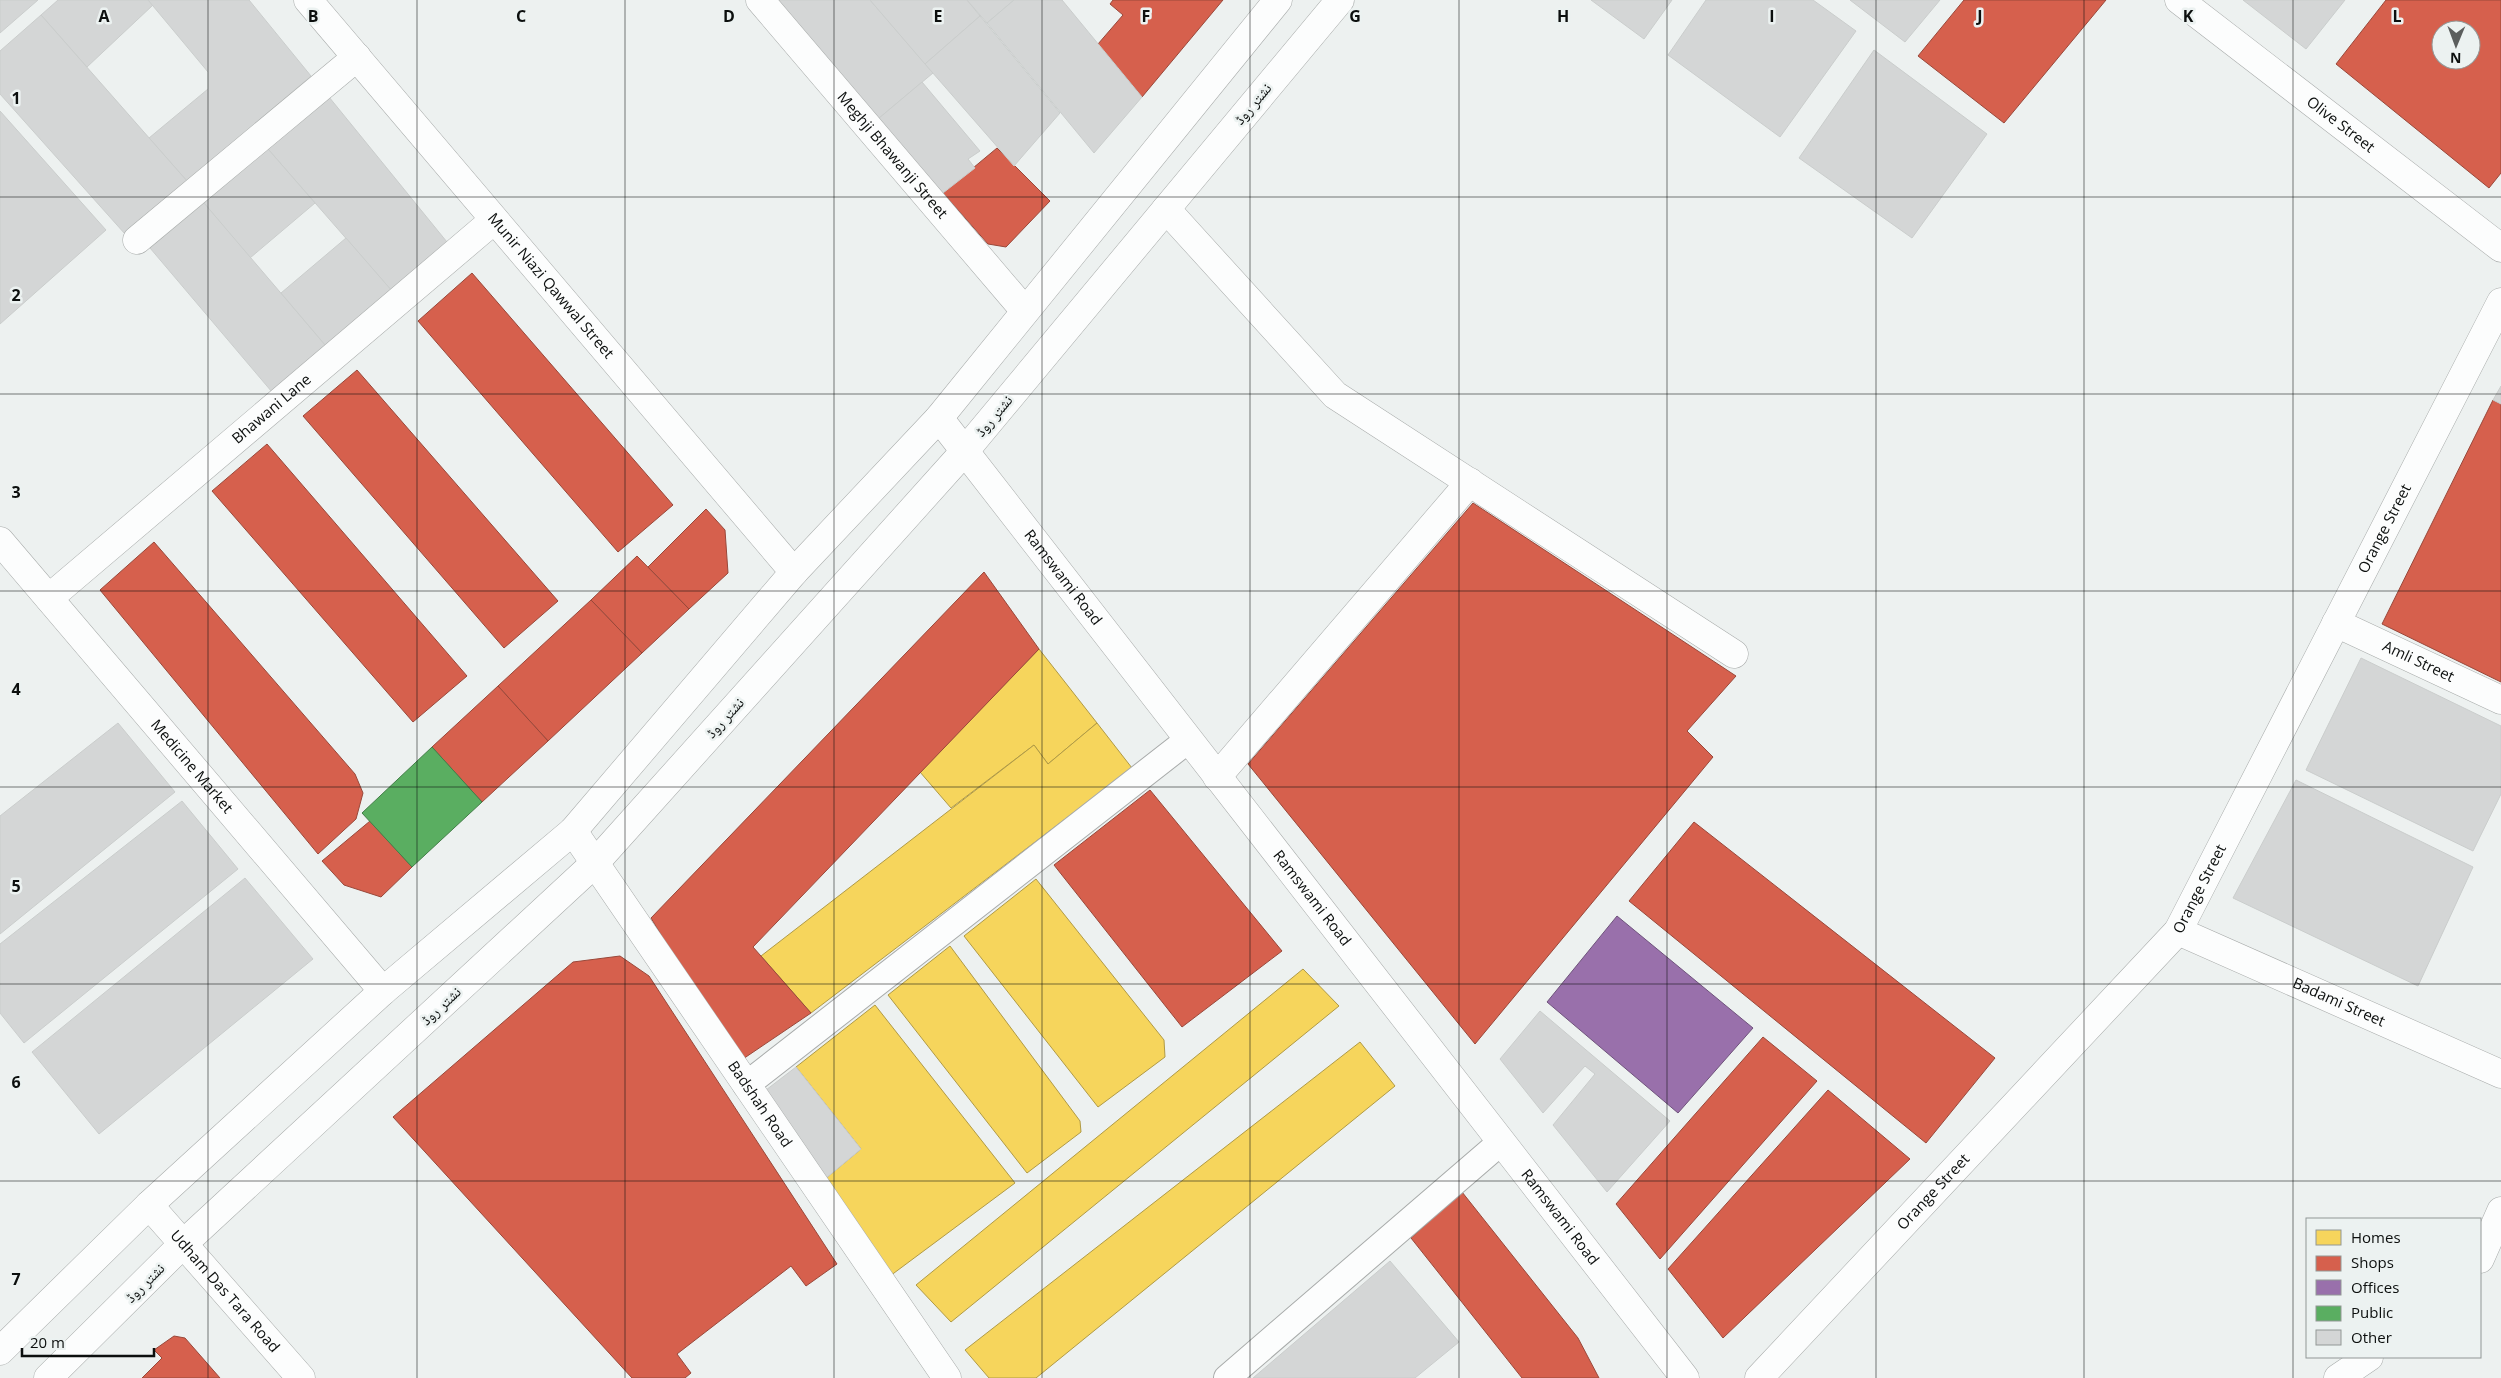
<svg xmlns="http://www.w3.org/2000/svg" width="2501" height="1378" font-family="'Open Sans','Noto Naskh Arabic',sans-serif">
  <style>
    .homes { fill: #f6d55c; stroke: #b09a45 }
    .shops { fill: #d6604d; stroke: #99483a; fill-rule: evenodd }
    .offices { fill: #9970ab; stroke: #6f537c }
    .public { fill: #5aae61; stroke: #437e48 }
    .building { fill: #d4d6d6; stroke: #cacdcc }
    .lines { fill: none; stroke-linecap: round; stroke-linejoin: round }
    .service-casing { stroke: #a8abaa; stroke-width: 28 }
    .minor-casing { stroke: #a8abaa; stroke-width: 29 }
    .tertiary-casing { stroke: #a8abaa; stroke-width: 29 }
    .secondary-casing { stroke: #a8abaa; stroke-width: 29 }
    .primary-casing { stroke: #a8abaa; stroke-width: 29 }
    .service { stroke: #fcfdfd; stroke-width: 26 }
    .minor { stroke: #fcfdfd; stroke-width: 28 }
    .tertiary { stroke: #fcfdfd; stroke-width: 28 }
    .secondary { stroke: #fcfdfd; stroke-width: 28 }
    .primary { stroke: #fcfdfd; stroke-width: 28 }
    .grid { fill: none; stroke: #0c0f0e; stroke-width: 1; stroke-opacity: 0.55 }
    .labels { text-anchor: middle; stroke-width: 5; stroke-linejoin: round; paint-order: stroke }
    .street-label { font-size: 15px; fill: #0c0f0e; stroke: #ecf2f1 }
    .grid-label { font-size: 16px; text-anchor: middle; font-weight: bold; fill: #0c0f0e; stroke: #ecf2f1; stroke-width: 5; stroke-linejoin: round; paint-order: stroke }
  </style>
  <rect width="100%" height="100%" fill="#edf1f0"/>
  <g class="homes">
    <path d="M 1039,649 L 1097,723 L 1048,764 L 1034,745 L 951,808 L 920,772 Z"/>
    <path d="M 1097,723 L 1132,768 L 811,1013 L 761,956 L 1034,745 L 1048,764 Z"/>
    <path d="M 1036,879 L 1164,1040 L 1165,1057 L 1098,1107 L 964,936 Z"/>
    <path d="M 950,946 L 1080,1121 L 1081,1132 L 1027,1173 L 888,995 Z"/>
    <path d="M 1303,969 L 1339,1006 L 951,1322 L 916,1285 Z"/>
    <path d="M 875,1005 L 1015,1183 L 890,1276 L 825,1179 L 861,1149 L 796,1067 Z"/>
    <path d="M 1360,1042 L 1395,1086 L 1036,1378 L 989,1378 L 965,1350 Z"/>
  </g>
  <g class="shops">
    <path d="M 1113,0 L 1223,0 L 1142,97 L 1098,44 L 1123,15 L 1110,4 Z"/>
    <path d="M 1964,0 L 2106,0 L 2004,123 L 1918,56 Z"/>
    <path d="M 2386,0 L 2501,0 L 2501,173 L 2489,188 L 2336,64 ZM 2441,30 L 2471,30 L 2471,60 L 2441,60 Z"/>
    <path d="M 997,148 L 1050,201 L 1006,247 L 988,244 L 943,193 Z"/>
    <path d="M 472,273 L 673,505 L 618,552 L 418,321 Z"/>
    <path d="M 357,370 L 558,601 L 504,648 L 303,416 Z"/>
    <path d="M 2493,400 L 2501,404 L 2501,682 L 2382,624 Z"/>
    <path d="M 267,444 L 467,676 L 413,722 L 212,491 Z"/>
    <path d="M 1473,503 L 1736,676 L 1687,731 L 1713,757 L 1475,1044 L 1248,764 Z"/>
    <path d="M 706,509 L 725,530 L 728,573 L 689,609 L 648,567 Z"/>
    <path d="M 154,542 L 355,774 L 363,793 L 356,819 L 318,854 L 100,590 Z"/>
    <path d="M 637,556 L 689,609 L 642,653 L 591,600 Z"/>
    <path d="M 984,572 L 1039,649 L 753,947 L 811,1013 L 737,1063 L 651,918 Z"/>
    <path d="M 591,600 L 642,653 L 548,741 L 498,686 Z"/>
    <path d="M 498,686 L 548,741 L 482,802 L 432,747 Z"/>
    <path d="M 1150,790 L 1282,951 L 1182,1027 L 1054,865 Z"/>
    <path d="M 370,821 L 412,867 L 381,897 L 344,885 L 322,861 Z"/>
    <path d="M 1694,822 L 1995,1058 L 1926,1143 L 1629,901 Z"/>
    <path d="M 620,956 L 649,976 L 837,1264 L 806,1286 L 791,1266 L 677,1354 L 691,1373 L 685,1378 L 632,1378 L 393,1117 L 573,962 Z"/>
    <path d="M 1763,1037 L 1817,1081 L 1660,1259 L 1616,1204 Z"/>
    <path d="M 1828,1090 L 1910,1159 L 1723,1338 L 1668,1269 Z"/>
    <path d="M 1462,1192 L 1578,1338 L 1599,1378 L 1522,1378 L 1411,1238 Z"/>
    <path d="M 174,1336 L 185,1338 L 220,1378 L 142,1378 L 162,1358 L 154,1350 Z"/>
  </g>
  <path class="offices" d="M 1617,916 L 1753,1028 L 1678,1113 L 1547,1002 Z"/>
  <path class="public" d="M 432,747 L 482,802 L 412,867 L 362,813 Z"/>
  <g class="building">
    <path d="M 0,0 L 38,0 L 0,33 Z"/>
    <path d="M 58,0 L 148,0 L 153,5 L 87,67 L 41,15 Z"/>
    <path d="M 148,0 L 249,0 L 311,76 L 187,181 L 149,138 L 208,89 L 208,72 Z"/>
    <path d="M 778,0 L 870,0 L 933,73 L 878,119 L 777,1 Z"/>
    <path d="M 870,0 L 967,0 L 980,16 L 925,64 Z"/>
    <path d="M 967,0 L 1014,0 L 987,23 Z"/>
    <path d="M 1014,0 L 1062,0 L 1142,97 L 1094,153 L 987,23 Z"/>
    <path d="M 1591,0 L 1672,0 L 1644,39 Z"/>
    <path d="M 1706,0 L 1813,0 L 1856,31 L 1780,137 L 1668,55 Z"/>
    <path d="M 1850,0 L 1940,0 L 1905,42 Z"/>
    <path d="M 2243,0 L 2345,0 L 2306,49 Z"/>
    <path d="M 41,15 L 187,181 L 125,234 L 0,94 L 0,51 Z"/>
    <path d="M 980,16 L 1060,113 L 1014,166 L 925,64 Z"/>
    <path d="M 1874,50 L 1987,134 L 1912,238 L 1799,158 Z"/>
    <path d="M 922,82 L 980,151 L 968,159 L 975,168 L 943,193 L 878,119 Z"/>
    <path d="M 329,97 L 447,242 L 392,291 L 268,149 Z"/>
    <path d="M 0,111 L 106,230 L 0,324 Z"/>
    <path d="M 268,149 L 315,203 L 250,258 L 204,203 Z"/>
    <path d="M 204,203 L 326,346 L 272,392 L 150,248 Z"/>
    <path d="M 346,238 L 392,291 L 326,346 L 281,293 Z"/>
    <path d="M 2501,386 L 2501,404 L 2493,400 Z"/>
    <path d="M 2361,658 L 2501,726 L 2501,794 L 2473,851 L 2306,770 Z"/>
    <path d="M 118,723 L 175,792 L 0,934 L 0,816 Z"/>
    <path d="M 2296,780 L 2473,867 L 2418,986 L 2233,898 Z"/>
    <path d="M 182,801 L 238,869 L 24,1043 L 0,1013 L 0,944 Z"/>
    <path d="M 245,878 L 313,959 L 99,1134 L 32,1052 Z"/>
    <path d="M 1540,1011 L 1670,1121 L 1607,1192 L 1553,1125 L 1595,1074 L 1585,1066 L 1543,1113 L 1500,1059 Z"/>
    <path d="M 796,1067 L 861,1149 L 825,1179 L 766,1090 Z"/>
    <path d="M 1390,1261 L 1459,1342 L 1415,1378 L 1253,1378 Z"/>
  </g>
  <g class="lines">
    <g class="service-casing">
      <g id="service">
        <path d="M 746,1085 L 1188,740"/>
        <path d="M 1227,1378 L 1501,1142"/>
      </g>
    </g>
    <g class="minor-casing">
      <g id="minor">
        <path id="s1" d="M 308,0 L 794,572"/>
        <path id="s2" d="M 760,0 L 1025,311"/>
        <path id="s3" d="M 2179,0 L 2501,248"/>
        <path d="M 1166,209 L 1335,395 L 1734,654"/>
        <path d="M 137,240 L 357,57"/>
        <path id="s4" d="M 0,541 L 383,991"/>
        <path id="s5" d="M 49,598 L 494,220"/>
        <path id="s6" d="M 2336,623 L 2501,700"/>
        <path d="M 1217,777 L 1470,482"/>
        <path id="s7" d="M 573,831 L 947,1378"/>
        <path id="s8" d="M 2178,931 L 2501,1074"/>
        <path id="s9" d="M 149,1205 L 301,1378"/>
        <path d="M 2480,1259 L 2501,1211"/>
        <path d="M 2338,1378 L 2369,1357"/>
      </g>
    </g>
    <g class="tertiary-casing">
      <g id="tertiary">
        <path id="s10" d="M 1759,1378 L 2178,931 L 2501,302"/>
      </g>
    </g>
    <g class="secondary-casing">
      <g id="secondary">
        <path id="s11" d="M 939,418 L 1685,1378"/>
      </g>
    </g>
    <g class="primary-casing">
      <g id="primary">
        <path d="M 0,1351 L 149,1205 L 383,991 L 573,831 L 794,572 L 939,418 L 1278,0"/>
        <path d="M 48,1378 L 183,1244 L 595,863 L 964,452 L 1340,0"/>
      </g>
    </g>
    <use href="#service" class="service"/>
    <use href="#minor" class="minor"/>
    <use href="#tertiary" class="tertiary"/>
    <use href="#secondary" class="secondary"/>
    <use href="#primary" class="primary"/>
  </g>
  <path class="grid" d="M 208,0 L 208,1378M 417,0 L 417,1378M 625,0 L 625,1378M 834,0 L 834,1378M 1042,0 L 1042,1378M 1250,0 L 1250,1378M 1459,0 L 1459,1378M 1667,0 L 1667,1378M 1876,0 L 1876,1378M 2084,0 L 2084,1378M 2293,0 L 2293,1378M 0,197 L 2501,197M 0,394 L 2501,394M 0,591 L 2501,591M 0,787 L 2501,787M 0,984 L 2501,984M 0,1181 L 2501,1181"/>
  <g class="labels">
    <g class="street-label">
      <text transform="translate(1253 104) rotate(-50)" y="5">نشتر روڈ</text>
      <text dy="5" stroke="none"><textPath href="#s3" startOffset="204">Olive Street</textPath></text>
      <text dy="5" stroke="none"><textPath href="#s2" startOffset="204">Meghji Bhawanji Street</textPath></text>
      <text dy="5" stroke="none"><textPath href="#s1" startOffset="375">Munir Niazi Qawwal Street</textPath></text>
      <text dy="5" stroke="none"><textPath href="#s5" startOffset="292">Bhawani Lane</textPath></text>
      <text transform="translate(994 416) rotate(-50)" y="5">نشتر روڈ</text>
      <text dy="5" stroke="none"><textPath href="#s10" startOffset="1065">Orange Street</textPath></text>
      <text dy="5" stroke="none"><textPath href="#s11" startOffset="202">Ramswami Road</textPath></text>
      <text dy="5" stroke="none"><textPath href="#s6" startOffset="91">Amli Street</textPath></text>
      <text transform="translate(725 718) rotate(-48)" y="5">نشتر روڈ</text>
      <text dy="5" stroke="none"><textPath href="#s4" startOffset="296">Medicine Market</textPath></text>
      <text dy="5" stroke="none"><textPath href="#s10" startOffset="660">Orange Street</textPath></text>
      <text dy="5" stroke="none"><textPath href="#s11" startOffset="608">Ramswami Road</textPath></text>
      <text dy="5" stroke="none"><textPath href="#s8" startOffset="176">Badami Street</textPath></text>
      <text transform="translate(441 1006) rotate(-43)" y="5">نشتر روڈ</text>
      <text dy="5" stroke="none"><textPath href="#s7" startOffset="331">Badshah Road</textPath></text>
      <text dy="5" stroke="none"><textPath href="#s10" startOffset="255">Orange Street</textPath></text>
      <text dy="5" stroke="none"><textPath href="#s11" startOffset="1012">Ramswami Road</textPath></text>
      <text transform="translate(145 1283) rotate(-45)" y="5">نشتر روڈ</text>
      <text dy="5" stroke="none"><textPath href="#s9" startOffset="115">Udham Das Tara Road</textPath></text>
    </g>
  </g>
  <g class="grid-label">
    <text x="104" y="22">A</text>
    <text x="313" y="22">B</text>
    <text x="521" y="22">C</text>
    <text x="729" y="22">D</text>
    <text x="938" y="22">E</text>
    <text x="1146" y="22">F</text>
    <text x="1355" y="22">G</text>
    <text x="1563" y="22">H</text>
    <text x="1772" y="22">I</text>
    <text x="1980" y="22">J</text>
    <text x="2188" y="22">K</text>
    <text x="2397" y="22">L</text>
    <text x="16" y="104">1</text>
    <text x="16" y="301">2</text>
    <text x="16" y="498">3</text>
    <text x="16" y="695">4</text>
    <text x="16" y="892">5</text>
    <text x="16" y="1088">6</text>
    <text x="16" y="1285">7</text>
  </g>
  <rect x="2306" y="1218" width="175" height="140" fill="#ecf2f1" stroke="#929796"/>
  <rect x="2316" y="1230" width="25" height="15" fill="#f6d55c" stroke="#929796"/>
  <text x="2351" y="1243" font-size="15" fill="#0c0f0e">Homes</text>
  <rect x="2316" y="1256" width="25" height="15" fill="#d6604d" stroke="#929796"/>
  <text x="2351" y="1268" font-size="15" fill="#0c0f0e">Shops</text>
  <rect x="2316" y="1280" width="25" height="15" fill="#9970ab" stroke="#929796"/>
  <text x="2351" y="1293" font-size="15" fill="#0c0f0e">Offices</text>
  <rect x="2316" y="1306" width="25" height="15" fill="#5aae61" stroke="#929796"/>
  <text x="2351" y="1318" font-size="15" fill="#0c0f0e">Public</text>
  <rect x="2316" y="1330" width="25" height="15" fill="#d4d6d6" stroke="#929796"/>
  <text x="2351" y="1343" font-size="15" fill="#0c0f0e">Other</text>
  <g transform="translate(2456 45) rotate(181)"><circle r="24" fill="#ecf2f1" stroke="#929796"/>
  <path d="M0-4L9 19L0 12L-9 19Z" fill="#5b5e5d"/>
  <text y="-8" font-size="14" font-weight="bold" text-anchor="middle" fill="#0c0f0e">N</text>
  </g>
  <path d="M22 1348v8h132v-8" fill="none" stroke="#0c0f0e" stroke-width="2.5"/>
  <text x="30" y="1348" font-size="15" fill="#0c0f0e" stroke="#ecf2f1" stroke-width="4" paint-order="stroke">20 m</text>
</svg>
